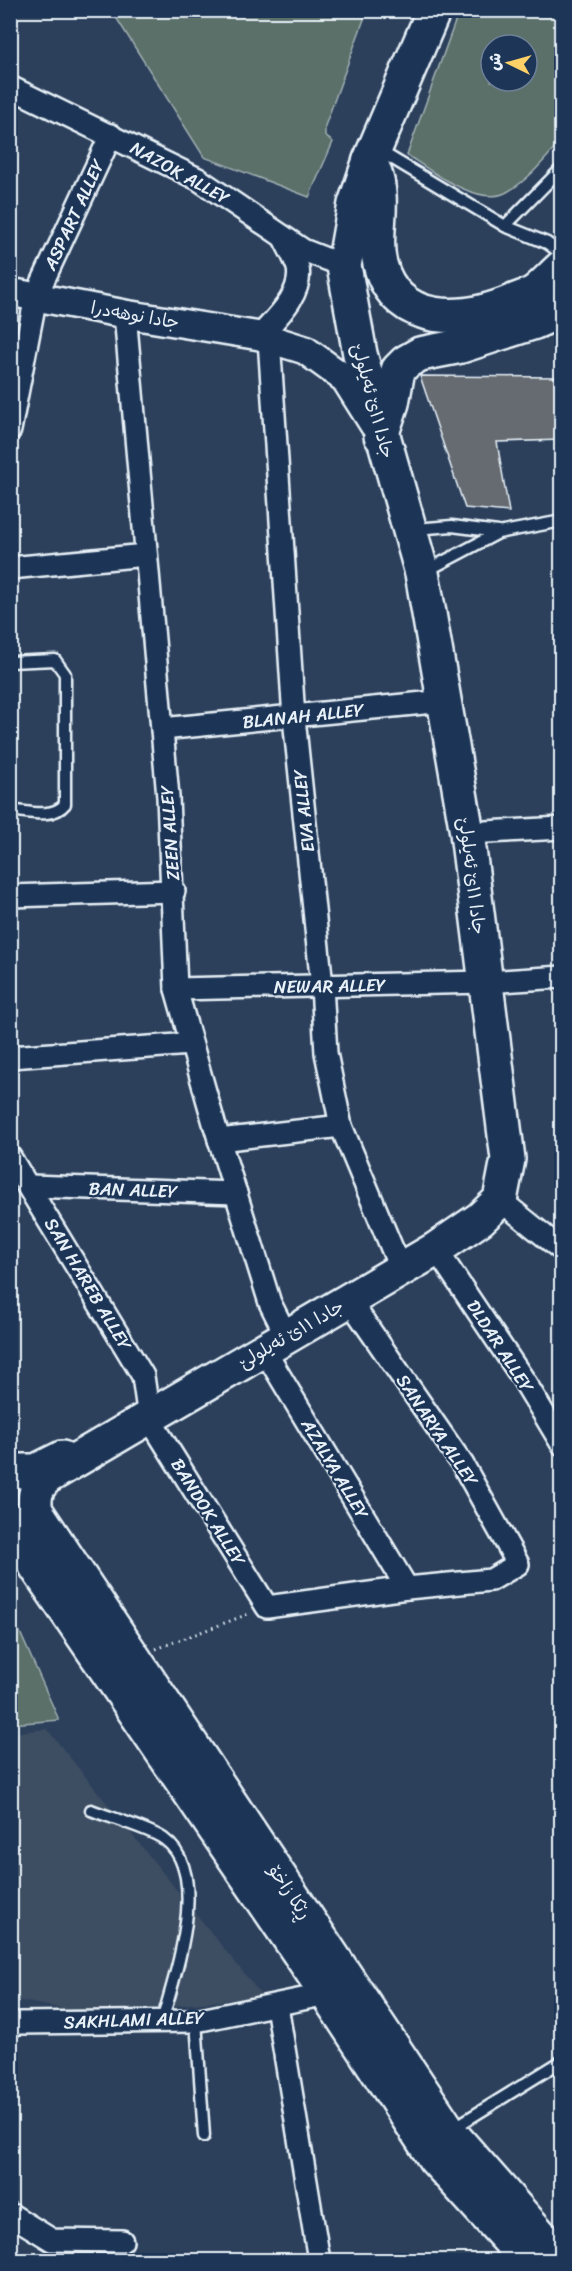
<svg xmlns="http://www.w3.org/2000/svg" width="572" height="2271" font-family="Sriracha,'Playpen Sans Arabic',sans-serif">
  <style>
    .built { fill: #3d4d62 }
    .green { fill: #5b706b; stroke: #a2b0b2; stroke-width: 1.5; fill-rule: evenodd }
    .building { fill: #666b71; stroke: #e8f1f8; stroke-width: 1.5 }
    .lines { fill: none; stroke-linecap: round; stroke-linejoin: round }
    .service-casing { stroke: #e8f1f8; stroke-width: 15 }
    .minor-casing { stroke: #e8f1f8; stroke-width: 26 }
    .tertiary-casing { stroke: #e8f1f8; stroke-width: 32 }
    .primary-casing { stroke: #e8f1f8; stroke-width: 38 }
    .trunk-casing { stroke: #e8f1f8; stroke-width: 38 }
    .path { stroke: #e8f1f8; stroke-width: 3; stroke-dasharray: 1.5 4.5; stroke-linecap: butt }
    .service { stroke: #1d3557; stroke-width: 10 }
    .minor { stroke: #1d3557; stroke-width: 21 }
    .tertiary { stroke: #1d3557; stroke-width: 27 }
    .primary { stroke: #1d3557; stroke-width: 33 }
    .trunk { stroke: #1d3557; stroke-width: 33 }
    .labels { text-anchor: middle; stroke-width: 4.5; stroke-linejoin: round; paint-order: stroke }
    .street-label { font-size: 18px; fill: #e8f1f8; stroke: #1d3557 }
  </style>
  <rect width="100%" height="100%" fill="#2c405c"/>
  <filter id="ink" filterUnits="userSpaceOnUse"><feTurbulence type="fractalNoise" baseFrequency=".0167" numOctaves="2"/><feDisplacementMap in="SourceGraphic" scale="12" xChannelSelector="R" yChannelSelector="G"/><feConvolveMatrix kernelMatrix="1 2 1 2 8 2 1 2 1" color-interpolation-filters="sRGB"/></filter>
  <g filter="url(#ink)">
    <path class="built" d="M 47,1729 L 263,1997 L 90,2014 L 11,1999 L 10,1733 Z"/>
    <g class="green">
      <path d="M 112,11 L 367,11 L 325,126 L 325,136 L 333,142 L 309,197 L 204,157 Z"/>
      <path d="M 459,11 L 561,11 L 561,141 C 545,159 529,180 507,192 C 479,208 430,170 407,155 ZM 491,45 L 527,45 L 527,81 L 491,81 Z"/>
      <path d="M 11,1612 L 59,1720 L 11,1724 Z"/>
    </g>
    <path class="building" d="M 420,376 L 561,377 L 561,440 L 497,442 L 509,512 L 465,508 Z"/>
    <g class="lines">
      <g class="service-casing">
        <g id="service">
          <path d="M 378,150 L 505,226 L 562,168"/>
          <path d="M 505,226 L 547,243 L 562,254"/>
          <path d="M 415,529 L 452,526 L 498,532"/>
          <path d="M 426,571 L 498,533 L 562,521"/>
          <path d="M 10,662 L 55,660 L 65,674 L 65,804 C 53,819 29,812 10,810"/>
          <path d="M 91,1810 C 108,1817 151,1829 164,1839 C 212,1873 174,1976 162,2022"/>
          <path d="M 196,2021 L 204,2136"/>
          <path d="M 452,2129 L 562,2061"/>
        </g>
      </g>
      <g class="minor-casing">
        <g id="minor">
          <path d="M 10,87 L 198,179 L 303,250 L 344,266"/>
          <path d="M 125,314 L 168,797 L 176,989 L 214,1123 L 270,1303 L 287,1337"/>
          <path d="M 260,336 C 276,318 303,294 298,268 C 295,258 288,247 284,238"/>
          <path d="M 269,339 L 294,718 L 322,986 L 326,1053 L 341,1126 L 401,1270"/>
          <path d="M 10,430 L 36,296 L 111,135"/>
          <path d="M 10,568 L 146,555"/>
          <path d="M 162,729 L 444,701"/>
          <path d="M 467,833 L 562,828"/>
          <path d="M 10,896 L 174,891"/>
          <path d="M 176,989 L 485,982 L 562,977"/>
          <path d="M 10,1057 L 191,1044"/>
          <path d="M 219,1140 L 341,1126"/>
          <path d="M 10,1157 L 143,1376 L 149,1418 L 267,1607 L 407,1588 L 491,1580 L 518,1564 L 463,1465 L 349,1300"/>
          <path d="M 29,1186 L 236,1193"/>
          <path d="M 500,1200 L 562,1250"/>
          <path d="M 436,1249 L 523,1379 L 562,1444"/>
          <path d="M 264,1350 L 407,1588"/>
          <path d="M 277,2006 L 319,2260"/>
          <path d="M 10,2026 L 18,2023 L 196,2021 L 327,1994"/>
          <path d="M 10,2214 L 52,2240 L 122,2241"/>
        </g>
      </g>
      <g class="tertiary-casing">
        <path id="tertiary" d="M 10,292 L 125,314 L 260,336 L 305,350 L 345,379 L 374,425"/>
      </g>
      <g class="primary-casing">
        <g id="primary">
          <path d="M 370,160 C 373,168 377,177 378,186 C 383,212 373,238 380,264 C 397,328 465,322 514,301 C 520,298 529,296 535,292 C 544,285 553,275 562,267"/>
          <path d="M 381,436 L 392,403 L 398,370 L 406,362 L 420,354 L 461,346 L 535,322 L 551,315 L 562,306"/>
        </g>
      </g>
      <g class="trunk-casing">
        <g id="trunk">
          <path d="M 434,10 L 370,160 L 355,204 L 344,266 L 360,354 L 422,573 L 467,833 L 508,1159 L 500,1200 L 480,1219 L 436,1249 L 47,1477 C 36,1487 33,1497 36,1511 L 449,2131 L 562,2260"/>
          <path d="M 10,1471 L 36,1471 L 62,1458"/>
          <path d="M 10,1521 L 37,1568 L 327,1994 L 435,2159 L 527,2260"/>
        </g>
      </g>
      <path class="path" d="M 156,1649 L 251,1613"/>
      <use href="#service" class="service"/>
      <use href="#minor" class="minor"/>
      <use href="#tertiary" class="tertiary"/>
      <use href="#primary" class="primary"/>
      <use href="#trunk" class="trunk"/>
    </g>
  </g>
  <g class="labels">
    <g class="street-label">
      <text transform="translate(180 173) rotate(29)" y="6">NAZOK ALLEY</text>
      <text transform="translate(74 215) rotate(-65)" y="6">ASPART ALLEY</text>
      <text transform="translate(135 315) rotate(10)" y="6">جادا نوهەدرا</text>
      <text transform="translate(373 401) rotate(75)" y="6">جادا ١١ێ ئه‌یلولێ</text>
      <text transform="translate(303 716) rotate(-6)" y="6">BLANAH ALLEY</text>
      <text transform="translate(304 811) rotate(-96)" y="6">EVA ALLEY</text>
      <text transform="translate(170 833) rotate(-94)" y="6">ZEEN ALLEY</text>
      <text transform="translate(472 876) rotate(83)" y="6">جادا ١١ێ ئه‌یلولێ</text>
      <text transform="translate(330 986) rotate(-1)" y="6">NEWAR ALLEY</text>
      <text transform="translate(133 1190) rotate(2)" y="6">BAN ALLEY</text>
      <text transform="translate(88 1284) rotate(59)" y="6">SAN HAREB ALLEY</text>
      <text transform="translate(291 1334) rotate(-30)" y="6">جادا ١١ێ ئه‌یلولێ</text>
      <text transform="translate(500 1346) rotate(57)" y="6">DLDAR ALLEY</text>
      <text transform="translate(437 1430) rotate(56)" y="6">SANARYA ALLEY</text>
      <text transform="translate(335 1469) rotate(59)" y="6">AZALYA ALLEY</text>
      <text transform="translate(208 1512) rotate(58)" y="6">BANDOK ALLEY</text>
      <text transform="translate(290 1892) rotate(56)" y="6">ڕێکا زاخۆ</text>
      <text transform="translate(134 2020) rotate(-2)" y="6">SAKHLAMI ALLEY</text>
    </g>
  </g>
  <rect width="572" height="2271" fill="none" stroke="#1d3557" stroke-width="36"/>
  <rect x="18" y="18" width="536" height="2235" fill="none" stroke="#e8f1f8" stroke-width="2" filter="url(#ink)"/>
  <g transform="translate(509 63) rotate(275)"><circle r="28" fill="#1d3557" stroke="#6e8097" stroke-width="1.5"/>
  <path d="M0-4.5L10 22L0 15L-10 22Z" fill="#ffd166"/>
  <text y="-9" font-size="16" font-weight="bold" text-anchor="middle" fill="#e8f1f8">ش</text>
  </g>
</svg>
